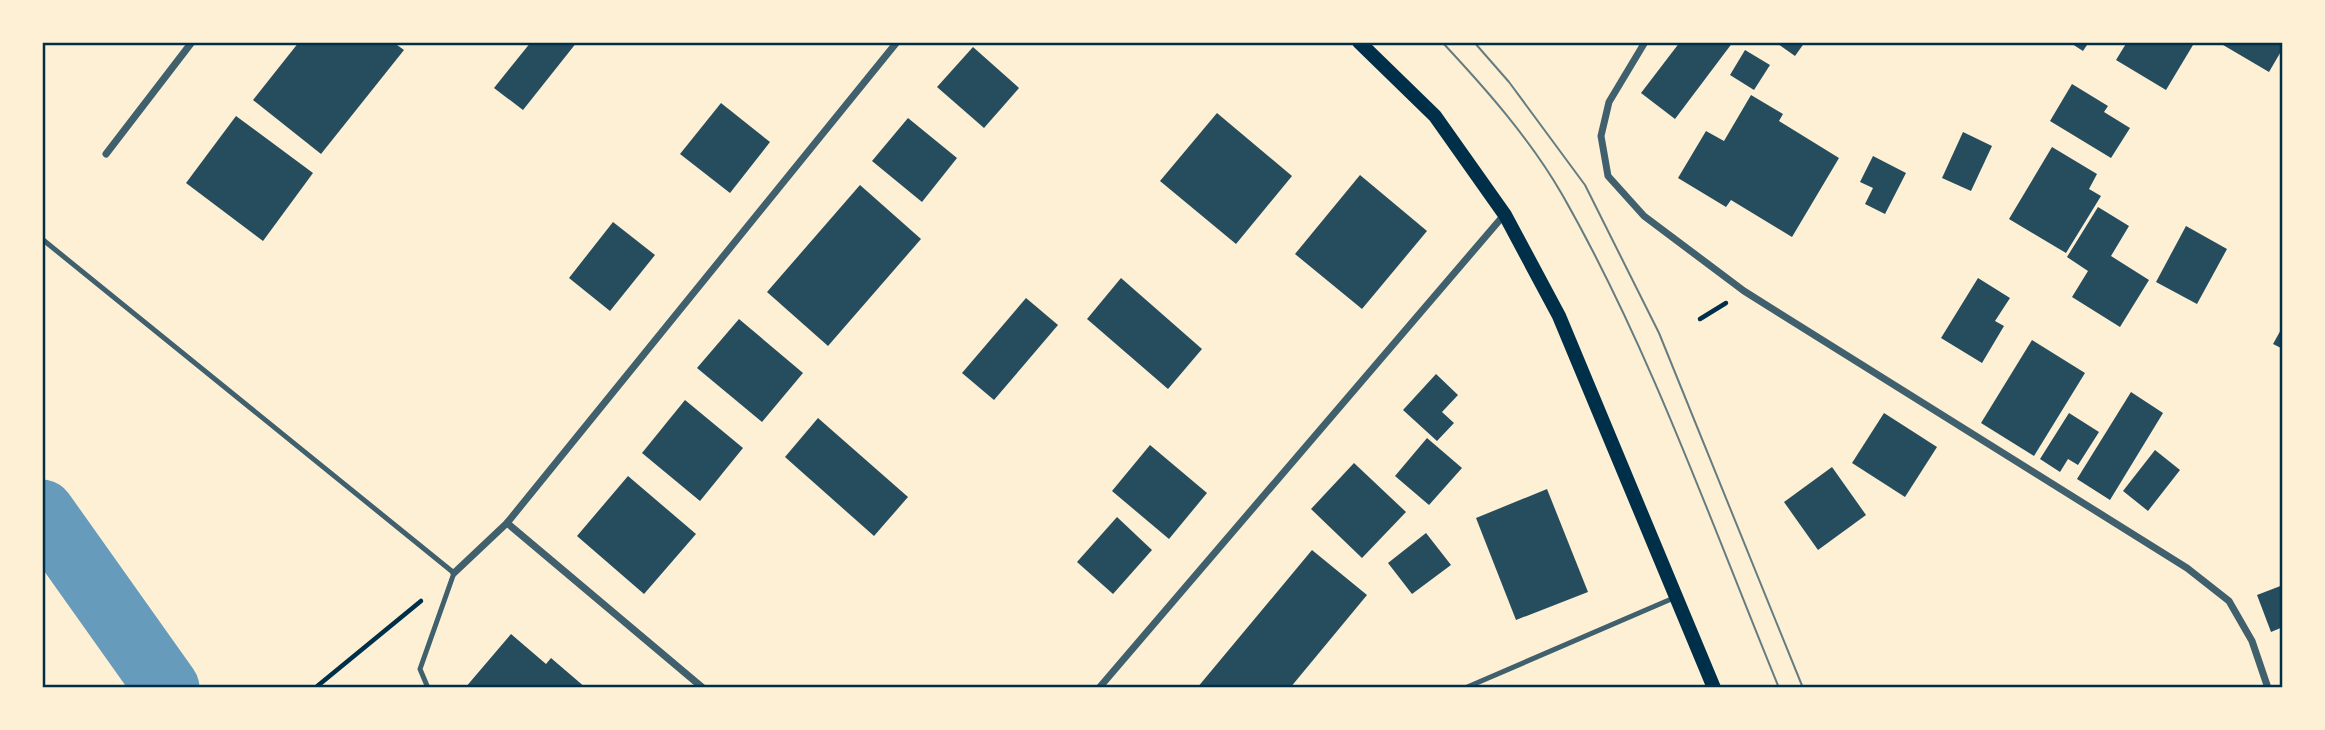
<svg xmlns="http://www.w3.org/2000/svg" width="2325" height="730" font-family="'Roboto Condensed',sans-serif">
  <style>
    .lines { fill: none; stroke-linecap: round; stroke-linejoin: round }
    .river { stroke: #669bbc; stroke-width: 65 }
    .building { fill: #264d5e }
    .path { stroke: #003049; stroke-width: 4.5 }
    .service { stroke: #3f606c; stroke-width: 5 }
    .minor { stroke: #3f606c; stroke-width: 7 }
    .secondary { stroke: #003049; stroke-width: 14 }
    .tram { stroke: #657d81; stroke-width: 2 }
    .neatline { fill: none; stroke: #003049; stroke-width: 2.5 }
  </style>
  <rect width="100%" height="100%" fill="#fdf0d5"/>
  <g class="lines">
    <path class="river" d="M 42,512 L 167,688"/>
  </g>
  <g class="building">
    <path d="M 299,42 L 393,42 L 404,50 L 321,154 L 253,100 Z"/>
    <path d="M 531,42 L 577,42 L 523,110 L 494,88 Z"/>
    <path d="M 1680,42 L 1733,42 L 1675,119 L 1641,93 Z"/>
    <path d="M 1775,42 L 1805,42 L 1795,56 Z"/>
    <path d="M 2069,42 L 2089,42 L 2083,51 Z"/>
    <path d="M 2127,42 L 2187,42 L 2193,45 L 2166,90 L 2116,60 Z"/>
    <path d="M 2218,42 L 2283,42 L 2283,48 L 2269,72 Z"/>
    <path d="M 973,47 L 1019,88 L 984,128 L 937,87 Z"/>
    <path d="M 1745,50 L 1770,65 L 1754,90 L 1730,75 Z"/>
    <path d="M 2072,84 L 2108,106 L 2104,112 L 2130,128 L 2111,158 L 2050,121 Z"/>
    <path d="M 1751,95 L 1783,114 L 1779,121 L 1839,158 L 1792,237 L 1731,200 L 1726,207 L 1678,178 L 1706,131 L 1724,141 Z"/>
    <path d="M 721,103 L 770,142 L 730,193 L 680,154 Z"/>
    <path d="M 1217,113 L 1292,176 L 1236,244 L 1160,181 Z"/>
    <path d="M 236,116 L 313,173 L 263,241 L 186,183 Z"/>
    <path d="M 908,118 L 957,158 L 922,202 L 872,161 Z"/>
    <path d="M 1963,132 L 1992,146 L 1971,191 L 1942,178 Z"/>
    <path d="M 2052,147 L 2097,174 L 2089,189 L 2101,196 L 2066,253 L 2009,219 Z"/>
    <path d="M 1873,156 L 1906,173 L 1885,214 L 1865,204 L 1873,188 L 1860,182 Z"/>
    <path d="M 1360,175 L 1427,231 L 1362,309 L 1295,254 Z"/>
    <path d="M 860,185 L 921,239 L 828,346 L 767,292 Z"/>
    <path d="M 2098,207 L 2129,226 L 2111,256 L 2149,280 L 2120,327 L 2072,297 L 2088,271 L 2067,257 Z"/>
    <path d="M 613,222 L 655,255 L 610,311 L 569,278 Z"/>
    <path d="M 2186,226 L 2227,249 L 2197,304 L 2156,282 Z"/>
    <path d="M 1121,278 L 1202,349 L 1168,389 L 1087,319 Z"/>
    <path d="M 1978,278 L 2010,298 L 1995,321 L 2004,326 L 1982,363 L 1941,338 Z"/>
    <path d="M 1026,298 L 1058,325 L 994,400 L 962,373 Z"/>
    <path d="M 739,319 L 803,373 L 762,422 L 697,368 Z"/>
    <path d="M 2283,326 L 2283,349 L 2273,344 Z"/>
    <path d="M 2032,340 L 2085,373 L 2034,456 L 1981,423 Z"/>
    <path d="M 1436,374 L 1458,395 L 1442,412 L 1454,423 L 1437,441 L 1403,410 Z"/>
    <path d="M 2131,392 L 2163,413 L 2110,500 L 2077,479 Z"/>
    <path d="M 685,400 L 743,448 L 700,501 L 642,453 Z"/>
    <path d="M 1884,413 L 1937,447 L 1905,497 L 1852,463 Z"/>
    <path d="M 2069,413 L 2099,432 L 2078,465 L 2068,459 L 2060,472 L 2040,459 Z"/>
    <path d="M 818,418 L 908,497 L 874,536 L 785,457 Z"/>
    <path d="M 1427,438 L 1462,468 L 1429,505 L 1395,476 Z"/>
    <path d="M 1150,445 L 1207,493 L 1169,539 L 1112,491 Z"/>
    <path d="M 2155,450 L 2180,470 L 2148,511 L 2123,491 Z"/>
    <path d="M 1354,463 L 1406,512 L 1362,558 L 1311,509 Z"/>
    <path d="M 1832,467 L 1866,515 L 1818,550 L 1784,502 Z"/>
    <path d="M 628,476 L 696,534 L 644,594 L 577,536 Z"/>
    <path d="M 1547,489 L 1588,592 L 1516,620 L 1476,518 Z"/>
    <path d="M 1117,517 L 1152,550 L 1113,594 L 1077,562 Z"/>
    <path d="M 1426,533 L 1451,565 L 1412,594 L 1388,563 Z"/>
    <path d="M 1312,550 L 1367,595 L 1290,688 L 1197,688 Z"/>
    <path d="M 2283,585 L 2283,627 L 2271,632 L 2257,595 Z"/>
    <path d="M 511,634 L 546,664 L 551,658 L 586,688 L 465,688 Z"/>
  </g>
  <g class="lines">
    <g class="path">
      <path d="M 1700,319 L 1726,303"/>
      <path d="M 315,688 L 421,601"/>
    </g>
    <g class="service">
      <path d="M 42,239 L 454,573 L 420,669 L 428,688"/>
      <path d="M 1465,688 L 1676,597"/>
    </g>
    <g class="minor">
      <path d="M 1645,42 L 1609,102 L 1601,136 L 1608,176 L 1644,216 L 1744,291 L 2187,568 L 2229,601 L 2252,641 L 2268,688"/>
      <path d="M 106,154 L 192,42"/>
      <path d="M 507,523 L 703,688"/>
      <path d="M 454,573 L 507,523 L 897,42"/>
      <path d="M 1099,688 L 1504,215"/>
    </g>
    <path class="secondary" d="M 1359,42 L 1435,116 L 1505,215 L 1559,316 L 1714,688"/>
    <g class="tram">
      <path d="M 1442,42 C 1486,89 1531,140 1563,196 C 1650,349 1712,525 1779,688"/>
      <path d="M 1474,42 L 1509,82 L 1585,185 L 1659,333 L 1803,688"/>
    </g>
  </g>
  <rect width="2325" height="730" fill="none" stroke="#fdf0d5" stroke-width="88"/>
  <rect x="44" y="44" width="2237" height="642" class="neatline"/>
</svg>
